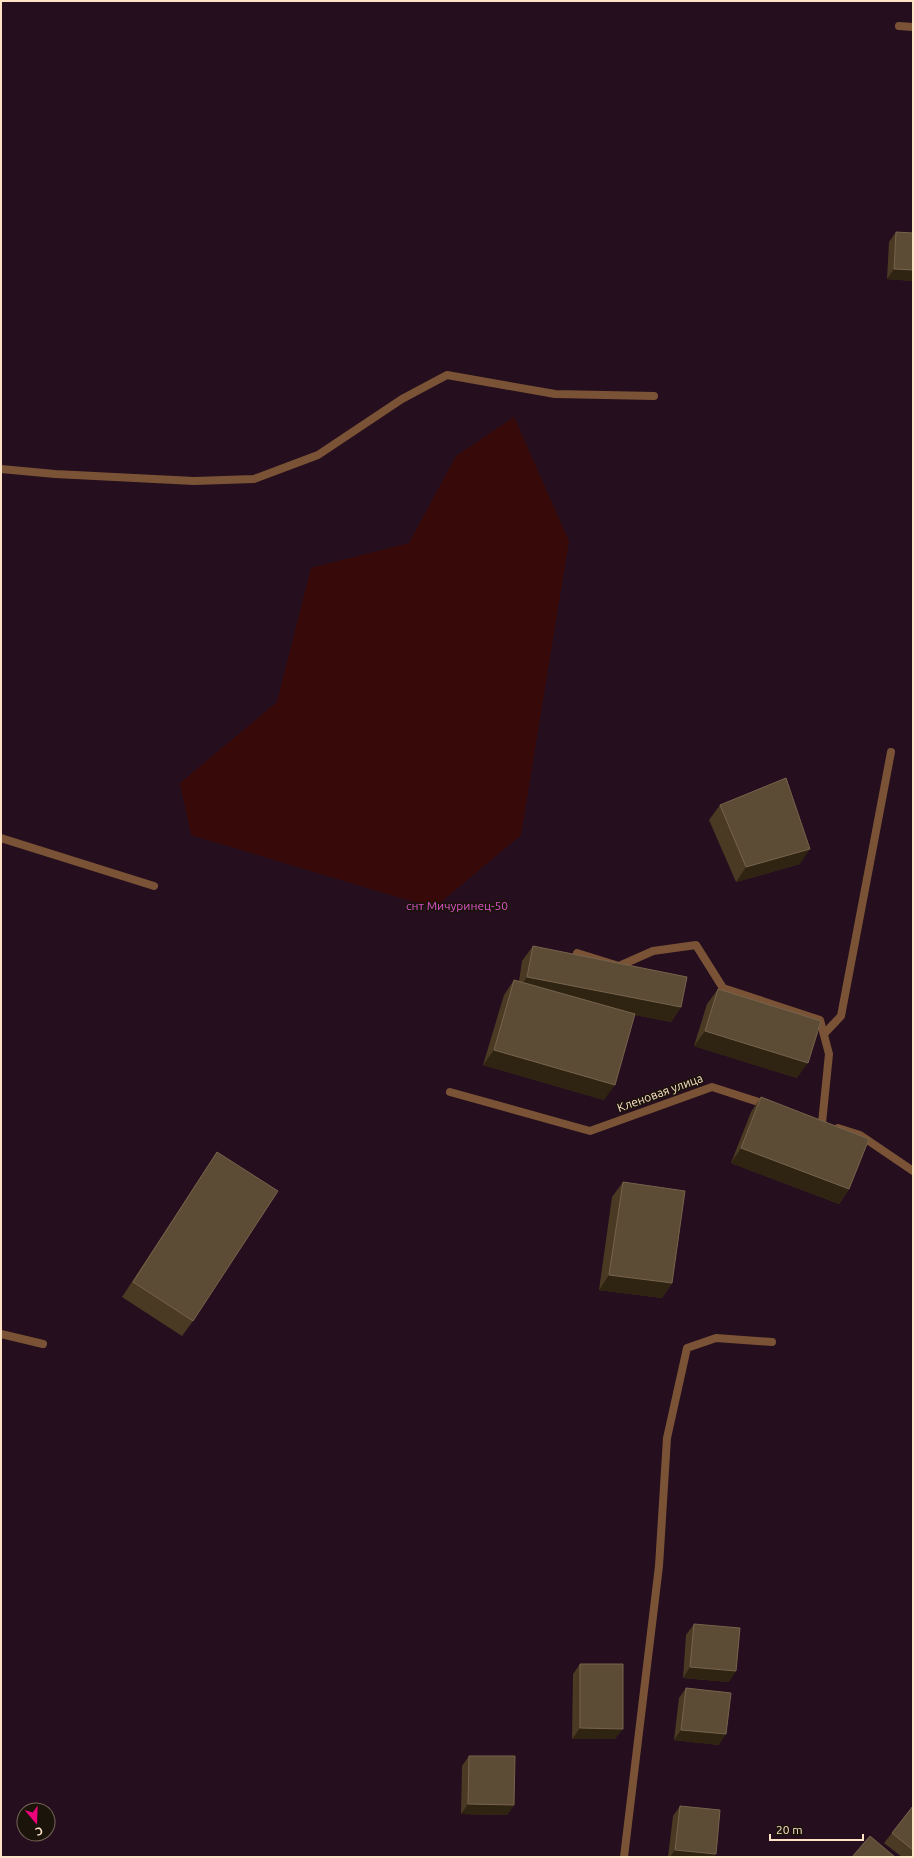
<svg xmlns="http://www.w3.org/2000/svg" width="914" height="1858" font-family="Ubuntu,sans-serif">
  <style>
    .green { fill: #250e1d; fill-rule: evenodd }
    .water { fill: #370a09 }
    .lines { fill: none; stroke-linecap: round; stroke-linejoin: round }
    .lane { stroke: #7a5336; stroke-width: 8 }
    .wall { fill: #4a3a23 }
    .shaded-wall { fill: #2f2312 }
    .building { fill: #5d4c35; stroke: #76634c }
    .labels { text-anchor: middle; stroke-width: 3; stroke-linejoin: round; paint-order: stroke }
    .park-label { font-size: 12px; fill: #dc54c9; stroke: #1b140b }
    .street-label { font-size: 12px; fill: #fee2c6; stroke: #1b140b }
  </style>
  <rect width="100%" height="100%" fill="#1b140b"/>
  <path class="green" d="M 1,1 L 913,1 L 913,1857 L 1,1857 ZM 24,1810 L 48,1810 L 48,1834 L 24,1834 Z"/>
  <path class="water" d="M 514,417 L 569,541 L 521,835 L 434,908 L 191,835 L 180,783 L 277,702 L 311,568 L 409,543 L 456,456 Z"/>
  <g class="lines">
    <g class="lane">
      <path d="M 899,26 L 913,27"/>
      <path d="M 1,469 L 55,474 L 194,481 L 254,479 L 318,455 L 402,399 L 447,375 L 555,394 L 654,396"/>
      <path d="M 1,838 L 154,886"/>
      <path d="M 577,953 L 619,966 L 653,951 L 696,945 L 723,988 L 820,1020 L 829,1054 L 822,1123"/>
      <path d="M 824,1034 L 841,1016 L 891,752"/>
      <path d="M 450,1092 L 590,1131 L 712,1087 L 768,1105"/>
      <path d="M 838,1128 L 860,1135 L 913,1171"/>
      <path d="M 1,1334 L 43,1344"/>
      <path d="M 624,1857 L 659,1566 L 667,1438 L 687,1348 L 716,1338 L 772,1342"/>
    </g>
  </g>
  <g class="wall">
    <path d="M 896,232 L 913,281 L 887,279 L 889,242 Z"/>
    <path d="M 720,805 L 800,864 L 736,882 L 709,820 Z"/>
    <path d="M 533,946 L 681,1007 L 671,1022 L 635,1015 L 604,1100 L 483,1065 L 504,995 L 514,980 L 519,981 L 522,961 Z"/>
    <path d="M 718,989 L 797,1078 L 694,1046 L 707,1004 Z"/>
    <path d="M 761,1097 L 849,1189 L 839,1204 L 731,1163 L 751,1112 Z"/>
    <path d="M 217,1152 L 193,1321 L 182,1336 L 122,1297 L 207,1167 Z"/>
    <path d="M 623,1182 L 672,1283 L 662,1298 L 599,1290 L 612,1197 Z"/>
    <path d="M 694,1624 L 729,1682 L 683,1678 L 686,1635 Z"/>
    <path d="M 580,1664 L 615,1739 L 572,1739 L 573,1674 Z"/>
    <path d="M 686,1688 L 719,1745 L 674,1740 L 679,1698 Z"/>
    <path d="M 469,1756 L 514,1805 L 507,1815 L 461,1814 L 462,1766 Z"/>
    <path d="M 680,1806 L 714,1857 L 668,1857 L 673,1816 Z"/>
    <path d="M 913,1806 L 913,1857 L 902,1857 L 884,1843 L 892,1833 Z"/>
  </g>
  <g class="shaded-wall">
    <path d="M 894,269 L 913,270 L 913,281 L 887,279 Z"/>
    <path d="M 810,849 L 800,864 L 736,882 L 746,867 Z"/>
    <path d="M 527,977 L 681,1007 L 671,1022 L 516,992 Z"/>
    <path d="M 705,1031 L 808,1063 L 797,1078 L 694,1046 Z"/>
    <path d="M 494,1050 L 615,1085 L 604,1100 L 483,1065 Z"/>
    <path d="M 741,1148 L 849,1189 L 839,1204 L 731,1163 Z"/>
    <path d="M 609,1275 L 672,1283 L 662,1298 L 599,1290 Z"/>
    <path d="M 690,1667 L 736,1671 L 729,1682 L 683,1678 Z"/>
    <path d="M 580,1728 L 623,1729 L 615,1739 L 572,1739 Z"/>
    <path d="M 681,1730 L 726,1734 L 719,1745 L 674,1740 Z"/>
    <path d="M 468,1804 L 514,1805 L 507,1815 L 461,1814 Z"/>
    <path d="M 675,1850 L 716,1854 L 714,1857 L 670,1857 Z"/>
  </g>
  <g class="building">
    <path d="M 896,232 L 913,233 L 913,270 L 894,269 Z"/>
    <path d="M 786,778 L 810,849 L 746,867 L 720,805 Z"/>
    <path d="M 533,946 L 687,977 L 681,1007 L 527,977 Z"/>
    <path d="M 514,980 L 635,1014 L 615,1085 L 494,1050 Z"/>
    <path d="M 718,989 L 821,1021 L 808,1063 L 705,1031 Z"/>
    <path d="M 761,1097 L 869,1139 L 849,1189 L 741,1148 Z"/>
    <path d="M 217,1152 L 278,1191 L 193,1321 L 133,1282 Z"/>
    <path d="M 623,1182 L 685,1191 L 672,1283 L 609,1275 Z"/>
    <path d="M 694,1624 L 740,1628 L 736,1671 L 690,1667 Z"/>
    <path d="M 580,1664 L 623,1664 L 623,1729 L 580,1728 Z"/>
    <path d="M 686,1688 L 731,1693 L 726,1734 L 681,1730 Z"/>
    <path d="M 469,1756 L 515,1756 L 514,1805 L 468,1804 Z"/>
    <path d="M 680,1806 L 720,1810 L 716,1854 L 675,1850 Z"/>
    <path d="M 913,1806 L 913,1850 L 892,1833 Z"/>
    <path d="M 870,1836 L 895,1857 L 852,1857 Z"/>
  </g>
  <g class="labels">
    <g class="park-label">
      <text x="457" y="910">снт Мичуринец-50</text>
    </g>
    <g class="street-label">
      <text transform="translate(660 1093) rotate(-20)" y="4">Кленовая улица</text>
    </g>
  </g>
  <rect width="914" height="1858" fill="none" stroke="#fee2c6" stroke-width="4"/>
  <g transform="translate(36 1822) rotate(161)"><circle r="19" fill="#1b140b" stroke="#766656"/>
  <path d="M0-3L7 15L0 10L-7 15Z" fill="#ee037b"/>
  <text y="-6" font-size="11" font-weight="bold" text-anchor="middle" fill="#fee2c6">С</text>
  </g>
  <path d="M770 1834v6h93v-6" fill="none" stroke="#fee2c6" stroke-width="2"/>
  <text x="776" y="1834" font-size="12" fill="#fee2c6" stroke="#1b140b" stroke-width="3" paint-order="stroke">20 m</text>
</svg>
